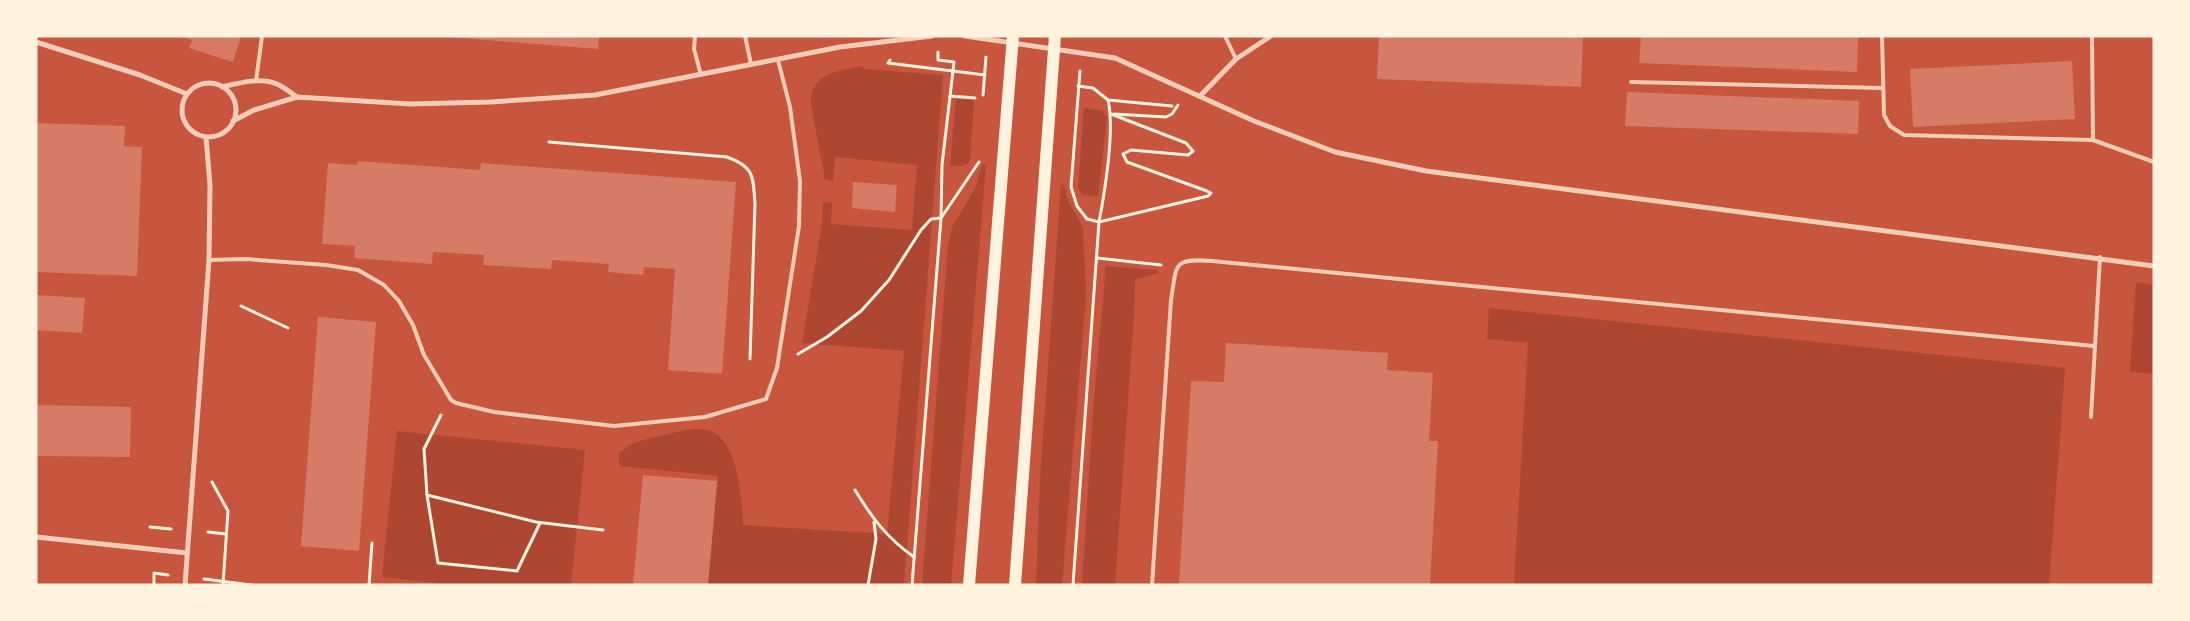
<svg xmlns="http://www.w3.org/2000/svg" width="2190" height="621" font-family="Arial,sans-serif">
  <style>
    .green { fill: #ae4732 }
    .building { fill: #d67c66 }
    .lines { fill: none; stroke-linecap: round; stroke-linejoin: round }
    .path { stroke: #fff3e0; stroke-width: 3 }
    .service { stroke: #f1ccb7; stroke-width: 4 }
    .minor { stroke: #f1ccb7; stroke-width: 5 }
    .primary { stroke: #fff3e0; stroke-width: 12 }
  </style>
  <rect width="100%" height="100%" fill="#c8553d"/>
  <g class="green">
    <path d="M 862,66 L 864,69 L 943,75 L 904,585 L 708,585 L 718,476 L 619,466 L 619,453 C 632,441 647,439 665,435 C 677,432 693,427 707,430 C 738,436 742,500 743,525 L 887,534 L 904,351 L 802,343 L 822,224 L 823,203 L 832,202 L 831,224 L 912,230 L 917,165 L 835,157 L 833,181 L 825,179 L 811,105 C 810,73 837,71 862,66 Z"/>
    <path d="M 956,99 L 974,100 L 970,160 C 965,168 957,166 950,165 Z"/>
    <path d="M 1084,108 L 1103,111 L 1107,118 L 1098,196 L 1083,195 L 1078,189 Z"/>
    <path d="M 982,164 L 986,165 L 951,585 L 922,585 L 948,246 L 952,227 L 976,187 Z"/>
    <path d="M 1061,184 L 1065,186 C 1065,204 1078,213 1083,229 L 1086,295 L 1062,585 L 1036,585 L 1040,480 Z"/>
    <path d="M 1106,266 L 1158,270 L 1158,273 L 1135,280 L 1134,315 L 1115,585 L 1082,585 L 1093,412 Z"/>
    <path d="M 2136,282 L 2154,285 L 2154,374 L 2130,372 Z"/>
    <path d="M 1489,308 L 2065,368 L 2049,585 L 1514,585 L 1528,343 L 1487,339 Z"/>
    <path d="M 397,431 L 585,450 L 571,585 L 453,585 L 382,577 Z"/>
  </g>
  <g class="building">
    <path d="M 180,36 L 241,36 L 233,62 L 189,48 L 192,40 Z"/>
    <path d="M 437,36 L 599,36 L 598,49 Z"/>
    <path d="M 1379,36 L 1583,36 L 1581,87 L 1377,79 Z"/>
    <path d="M 1641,36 L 1858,36 L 1857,72 L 1639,63 Z"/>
    <path d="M 2072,61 L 2075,119 L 1913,127 L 1910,69 Z"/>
    <path d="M 1627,92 L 1859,101 L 1858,134 L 1625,126 Z"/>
    <path d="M 36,123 L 125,126 L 124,146 L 142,147 L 137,276 L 36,272 Z"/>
    <path d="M 358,161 L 480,170 L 481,163 L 736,182 L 722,374 L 668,370 L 675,269 L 644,267 L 643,275 L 608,272 L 609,264 L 552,260 L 551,269 L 483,265 L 484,255 L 433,252 L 432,264 L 354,258 L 355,246 L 322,244 L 328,163 L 357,165 Z"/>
    <path d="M 853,182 L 897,185 L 895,212 L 852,208 Z"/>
    <path d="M 36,295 L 85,298 L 82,333 L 36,330 Z"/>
    <path d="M 318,317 L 376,322 L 359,551 L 301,546 Z"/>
    <path d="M 1226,343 L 1388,353 L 1387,370 L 1433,373 L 1429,441 L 1438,441 L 1430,585 L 1179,585 L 1191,381 L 1224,382 Z"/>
    <path d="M 36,405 L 131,407 L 130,457 L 36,456 Z"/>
    <path d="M 643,475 L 717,481 L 708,585 L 633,585 Z"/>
  </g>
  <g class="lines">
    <g class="path">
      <path d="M 890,60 L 888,63 L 985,75"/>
      <path d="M 1078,86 L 1093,88 L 1108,100 L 1172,106"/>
      <path d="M 983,95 L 986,57"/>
      <path d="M 950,96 L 975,98"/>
      <path d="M 1108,100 C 1115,129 1105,191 1099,222 L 1208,196 L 1211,193 L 1207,191 L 1127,162 L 1123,154 L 1131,150 L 1188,155 L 1193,151 L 1186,143 L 1111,114"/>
      <path d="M 1114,114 L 1166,117 L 1172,114 L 1178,105"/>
      <path d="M 549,142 L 727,157 C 755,167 753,177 755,204 L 750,359"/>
      <path d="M 1097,258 L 1161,265"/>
      <path d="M 241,306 L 288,328"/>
      <path d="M 798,354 L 827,337 L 861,311 L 889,280 L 921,230 L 931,219 L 941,218 L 942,165 L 954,62 L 938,60 L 938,52"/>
      <path d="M 441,415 L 424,449 L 427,495 L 536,522 L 603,530"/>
      <path d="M 212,482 L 228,511 L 223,585"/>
      <path d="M 855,490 C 872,518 887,538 914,557"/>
      <path d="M 427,495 L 438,563 L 517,571 L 540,523"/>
      <path d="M 150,527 L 171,529"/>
      <path d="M 208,532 L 226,534"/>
      <path d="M 204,579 L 251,585"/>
      <path d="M 154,585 L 154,573 L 168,575"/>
      <path d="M 369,585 L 372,543"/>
      <path d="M 868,585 L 876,539 L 874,522"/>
      <path d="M 912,585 L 941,218 L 979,162"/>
      <path d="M 1073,585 L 1099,222 L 1087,219 L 1077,206 L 1071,187 L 1080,71"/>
    </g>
    <g class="service">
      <path d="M 695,36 L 694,49 L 701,75"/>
      <path d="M 745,36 L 751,64"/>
      <path d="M 1225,36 L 1236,59"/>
      <path d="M 1882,36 L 1884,115 L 1890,126 L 1904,135 L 2093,140 L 2092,36"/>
      <path d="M 256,81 L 262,36"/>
      <path d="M 1631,82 L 1882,88"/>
      <path d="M 2093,140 L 2154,162"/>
      <path d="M 209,260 L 245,259 L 326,265 L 358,270 L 384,285 L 399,301 L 413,325 L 424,355 L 451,400 L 456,403 L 494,412 L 614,426 L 705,417 L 766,399 L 777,368 L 799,226 L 800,181 L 790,107 L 778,60"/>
      <path d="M 2091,417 L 2100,257"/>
      <path d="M 1152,585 L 1171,300 C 1177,264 1172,258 1212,261 L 2094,346"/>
    </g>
    <g class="minor">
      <path d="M 965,36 L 1115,58 L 1254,121 L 1335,152 L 1426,171 L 2154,266"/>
      <path d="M 36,42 L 140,75 L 187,94"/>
      <circle cx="209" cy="110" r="27"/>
      <path d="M 222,87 C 239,83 260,77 277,84 C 284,87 291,93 297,97"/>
      <path d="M 1200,96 L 1236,59 L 1271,36"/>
      <path d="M 233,121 L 254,110 L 297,97 L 410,104 L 490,102 L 595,95 L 840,47 L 932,36"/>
      <path d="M 36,537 L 187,553"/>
      <path d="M 185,585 L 209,260 L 210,185 L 206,137"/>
    </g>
    <g class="primary">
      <path d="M 969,585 L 1013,36"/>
      <path d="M 1015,585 L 1055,36"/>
    </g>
  </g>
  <rect width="2190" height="621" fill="none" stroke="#fff3e0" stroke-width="75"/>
</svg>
